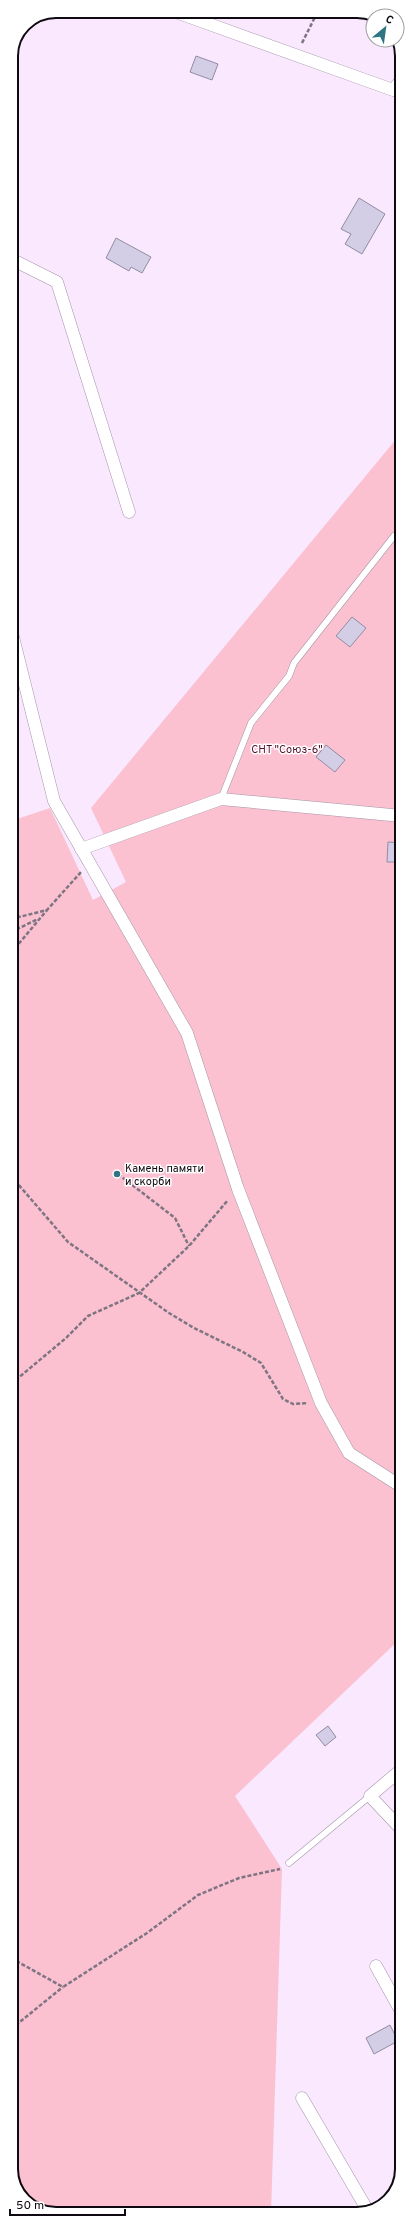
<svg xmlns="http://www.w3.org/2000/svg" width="413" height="2225" font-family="Overpass,sans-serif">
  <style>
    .green { fill: #fbc1d0 }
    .building { fill: #d3cde5; stroke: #918ca3 }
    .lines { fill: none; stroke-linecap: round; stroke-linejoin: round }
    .service-casing { stroke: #a595a9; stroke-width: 7 }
    .minor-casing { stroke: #a595a9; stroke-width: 13 }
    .path { stroke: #7e7482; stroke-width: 2.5; stroke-dasharray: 4 2; stroke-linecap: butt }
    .service { stroke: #fff; stroke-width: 6 }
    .minor { stroke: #fff; stroke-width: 12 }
    .poi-dot { fill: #2e7581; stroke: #fff; stroke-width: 1.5 }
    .labels { text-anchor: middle; stroke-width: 3; stroke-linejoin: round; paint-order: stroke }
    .park-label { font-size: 11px; fill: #57102d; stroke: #fff }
    .poi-label { font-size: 11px; fill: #0f0a11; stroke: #fff; text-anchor: start }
    .rim { fill: none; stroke: #0f0a11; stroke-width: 2 }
  </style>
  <rect width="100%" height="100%" fill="#f9e8fe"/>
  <path class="green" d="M 402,432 L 402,1637 L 235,1796 L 282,1869 L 271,2214 L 50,2214 L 24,2201 L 11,2175 L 11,821 L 50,808 L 93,900 L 126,882 L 91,808 Z"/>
  <g class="building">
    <path d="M 196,56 L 218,64 L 212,80 L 190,72 Z"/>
    <path d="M 359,198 L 385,214 L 362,254 L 345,244 L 351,234 L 341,229 Z"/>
    <path d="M 116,238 L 151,257 L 142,273 L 131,267 L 129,271 L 106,258 Z"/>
    <path d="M 352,617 L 366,628 L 350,647 L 336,636 Z"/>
    <path d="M 326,745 L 345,760 L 335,772 L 316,757 Z"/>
    <path d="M 388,842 L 402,843 L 402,862 L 387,862 Z"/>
    <path d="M 328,1726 L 336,1737 L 325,1746 L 316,1735 Z"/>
    <path d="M 390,2025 L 398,2041 L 374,2054 L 366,2038 Z"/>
  </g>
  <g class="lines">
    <g class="service-casing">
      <g id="service">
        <path d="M 221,799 L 251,723 L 289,676 L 294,663 L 394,536"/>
        <path d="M 289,1863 L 370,1796"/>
      </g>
    </g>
    <g class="minor-casing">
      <g id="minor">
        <path d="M 173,11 L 393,90 L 402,79"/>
        <path d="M 11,259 L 57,282 L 129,512"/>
        <path d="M 11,629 L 54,801 L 187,1033 L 238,1189 L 321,1403 L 349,1453 L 402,1487"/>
        <path d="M 81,849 L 221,799 L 402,816"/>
        <path d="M 402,1769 L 370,1796 L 402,1830"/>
        <path d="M 376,1966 L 402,2013"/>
        <path d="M 302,2098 L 368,2211"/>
      </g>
    </g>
    <g class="path">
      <path d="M 302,43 L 318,11"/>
      <path d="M 11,919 L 47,910 L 81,872"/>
      <path d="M 11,932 L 38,919"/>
      <path d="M 11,953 L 47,910"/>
      <path d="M 118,1174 L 175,1218 L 189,1246"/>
      <path d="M 11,1176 L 68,1242 L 169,1313 L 194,1328 L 243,1352 L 261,1363 L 283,1399 L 293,1404 L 308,1403"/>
      <path d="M 11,1384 L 66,1338 L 88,1316 L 139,1293 L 189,1246 L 228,1200"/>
      <path d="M 11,1958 L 63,1987 L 147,1933 L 198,1895 L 239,1878 L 280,1869"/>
      <path d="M 11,2029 L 63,1987"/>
    </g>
    <use href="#service" class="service"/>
    <use href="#minor" class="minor"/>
  </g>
  <circle class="poi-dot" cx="117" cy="1174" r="4"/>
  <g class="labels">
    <g class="park-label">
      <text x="287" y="753">СНТ "Союз-6"</text>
    </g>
    <g class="poi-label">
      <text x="125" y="1172">Камень памяти<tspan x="125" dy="13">и скорби</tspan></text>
    </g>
  </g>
  <path d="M0 0H413V2225H0ZM56 18H357A38 38 0 0 1 395 56V2169A38 38 0 0 1 357 2207H56A38 38 0 0 1 18 2169V56A38 38 0 0 1 56 18Z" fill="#fff" fill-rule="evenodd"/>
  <path class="rim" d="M56 18H357A38 38 0 0 1 395 56V2169A38 38 0 0 1 357 2207H56A38 38 0 0 1 18 2169V56A38 38 0 0 1 56 18Z"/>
  <g transform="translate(385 28) rotate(29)"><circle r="19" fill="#ffffff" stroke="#9f9da0"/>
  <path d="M0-3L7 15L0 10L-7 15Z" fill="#2e7581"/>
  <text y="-6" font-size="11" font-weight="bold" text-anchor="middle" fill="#0f0a11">С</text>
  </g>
  <path d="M10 2209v6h115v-6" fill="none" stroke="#0f0a11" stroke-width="2"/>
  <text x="16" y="2209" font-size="12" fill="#0f0a11" stroke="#ffffff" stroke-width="3" paint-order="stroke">50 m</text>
</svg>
